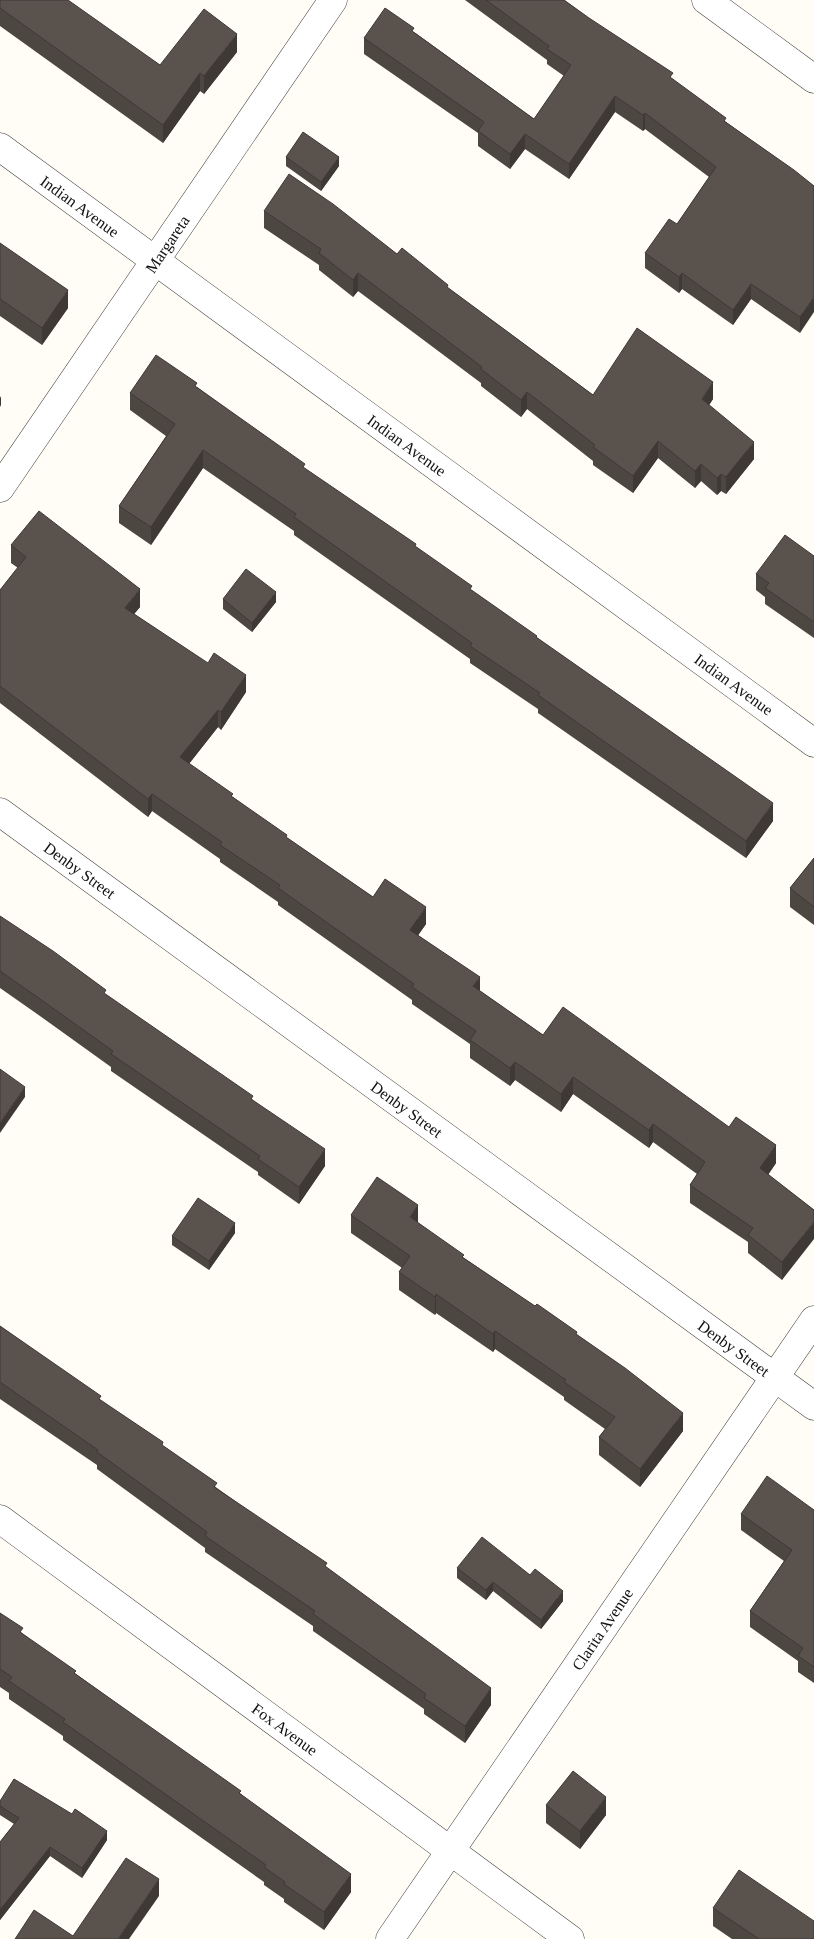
<svg xmlns="http://www.w3.org/2000/svg" width="814" height="1939" font-family="Georgia,serif">
  <style>
    .lines { fill: none; stroke-linecap: round; stroke-linejoin: round }
    .minor-casing { stroke: #444; stroke-width: 29 }
    .minor { stroke: #fff; stroke-width: 28 }
    .wall { fill: #4d4742 }
    .shaded-wall { fill: #3f3936 }
    .building { fill: #5a524d; stroke: #3f3936 }
    .labels { text-anchor: middle; stroke-width: 5; stroke-linejoin: round; paint-order: stroke }
    .street-label { font-size: 16px; fill: #111; stroke: #fff }
  </style>
  <rect width="100%" height="100%" fill="#fffdf5"/>
  <g class="lines">
    <g class="minor-casing">
      <g id="minor">
        <path d="M 706,0 L 814,79"/>
        <path d="M 0,147 L 814,743"/>
        <path d="M 0,488 L 333,0"/>
        <path d="M 0,812 L 814,1406"/>
        <path d="M 0,1519 L 570,1939"/>
        <path d="M 390,1939 L 814,1320"/>
      </g>
    </g>
    <use href="#minor" class="minor"/>
  </g>
  <g class="wall">
    <path d="M 0,0 L 160,65 L 237,52 L 204,94 L 200,91 L 163,143 L 0,26 Z"/>
    <path d="M 465,0 L 564,0 L 673,80 L 726,122 L 814,186 L 800,333 L 751,299 L 733,325 L 682,289 L 679,293 L 645,268 L 645,253 L 677,224 L 709,177 L 645,129 L 643,131 L 615,112 L 569,179 L 525,149 L 510,169 L 478,146 L 478,133 L 364,54 L 364,38 L 414,32 L 534,119 L 564,76 L 547,64 L 547,60 Z"/>
    <path d="M 286,157 L 339,166 L 321,191 L 286,166 Z"/>
    <path d="M 264,211 L 397,254 L 448,288 L 593,395 L 713,399 L 709,405 L 754,459 L 726,494 L 721,491 L 717,495 L 701,481 L 695,488 L 658,458 L 633,493 L 593,465 L 593,461 L 527,409 L 521,417 L 481,386 L 481,383 L 358,291 L 353,297 L 319,270 L 319,265 L 264,228 Z"/>
    <path d="M 0,243 L 68,308 L 42,345 L 0,316 Z"/>
    <path d="M 197,387 L 305,469 L 416,547 L 472,591 L 537,638 L 773,821 L 746,858 L 538,713 L 538,709 L 470,663 L 470,659 L 294,535 L 294,531 L 203,468 L 151,545 L 119,523 L 119,506 L 166,436 L 130,410 L 130,393 Z"/>
    <path d="M 11,545 L 140,607 L 134,614 L 246,692 L 221,730 L 218,727 L 189,764 L 287,838 L 373,897 L 426,924 L 418,935 L 480,991 L 543,1035 L 776,1163 L 768,1175 L 814,1210 L 782,1280 L 748,1253 L 748,1242 L 690,1203 L 690,1185 L 697,1174 L 653,1142 L 649,1148 L 573,1094 L 561,1112 L 515,1080 L 510,1086 L 470,1058 L 470,1044 L 412,1004 L 412,1000 L 278,905 L 278,902 L 220,862 L 220,859 L 152,811 L 148,817 L 0,703 L 0,590 L 18,568 L 11,563 Z"/>
    <path d="M 814,556 L 814,638 L 765,604 L 765,597 L 756,590 L 756,574 Z"/>
    <path d="M 223,599 L 276,602 L 252,632 L 223,609 Z"/>
    <path d="M 814,858 L 814,925 L 790,907 L 790,888 Z"/>
    <path d="M 0,916 L 106,995 L 253,1100 L 325,1166 L 299,1204 L 258,1175 L 258,1172 L 111,1071 L 111,1067 L 40,1016 L 0,988 Z"/>
    <path d="M 351,1215 L 418,1223 L 464,1258 L 577,1335 L 683,1431 L 640,1487 L 599,1455 L 599,1437 L 605,1429 L 564,1400 L 564,1397 L 495,1349 L 493,1352 L 436,1313 L 435,1315 L 399,1290 L 399,1272 L 402,1268 L 351,1233 Z"/>
    <path d="M 235,1233 L 209,1270 L 172,1245 L 172,1236 Z"/>
    <path d="M 0,1326 L 163,1446 L 217,1488 L 327,1568 L 491,1705 L 465,1743 L 424,1714 L 424,1709 L 313,1631 L 313,1626 L 205,1552 L 205,1548 L 97,1469 L 97,1465 L 0,1399 Z"/>
    <path d="M 814,1510 L 814,1683 L 798,1672 L 798,1661 L 750,1627 L 750,1611 L 784,1561 L 741,1530 L 741,1514 Z"/>
    <path d="M 457,1568 L 563,1601 L 541,1629 L 493,1591 L 486,1600 L 457,1578 Z"/>
    <path d="M 0,1613 L 23,1634 L 76,1674 L 241,1794 L 351,1892 L 324,1930 L 284,1902 L 284,1899 L 264,1885 L 264,1882 L 63,1740 L 63,1736 L 9,1699 L 9,1693 L 0,1687 Z"/>
    <path d="M 0,1801 L 107,1840 L 82,1878 L 50,1856 L 0,1920 L 0,1842 L 14,1824 L 0,1815 Z"/>
    <path d="M 546,1805 L 606,1815 L 580,1849 L 546,1823 Z"/>
    <path d="M 713,1908 L 814,1939 L 732,1939 L 713,1926 Z"/>
  </g>
  <g class="shaded-wall">
    <path d="M 237,34 L 237,52 L 204,94 L 204,76 Z"/>
    <path d="M 200,73 L 200,91 L 163,143 L 163,125 Z"/>
    <path d="M 615,96 L 615,112 L 569,179 L 569,164 Z"/>
    <path d="M 645,113 L 645,129 L 643,131 L 643,115 Z"/>
    <path d="M 525,134 L 525,149 L 510,169 L 510,154 Z"/>
    <path d="M 339,157 L 339,166 L 321,191 L 321,182 Z"/>
    <path d="M 358,273 L 358,291 L 353,297 L 353,280 Z"/>
    <path d="M 682,273 L 682,289 L 679,293 L 679,277 Z"/>
    <path d="M 751,284 L 751,299 L 733,325 L 733,310 Z"/>
    <path d="M 68,290 L 68,308 L 42,345 L 42,328 Z"/>
    <path d="M 814,297 L 814,312 L 800,333 L 800,317 Z"/>
    <path d="M 713,382 L 713,399 L 702,416 L 702,399 Z"/>
    <path d="M 527,392 L 527,409 L 521,417 L 521,400 Z"/>
    <path d="M 1,396 L 1,405 L 0,407 L 0,398 Z"/>
    <path d="M 658,441 L 658,458 L 633,493 L 633,476 Z"/>
    <path d="M 754,442 L 754,459 L 726,494 L 726,477 Z"/>
    <path d="M 203,450 L 203,468 L 151,545 L 151,527 Z"/>
    <path d="M 701,464 L 701,481 L 695,488 L 695,471 Z"/>
    <path d="M 721,474 L 721,491 L 717,495 L 717,478 Z"/>
    <path d="M 140,589 L 140,607 L 125,625 L 125,608 Z"/>
    <path d="M 276,592 L 276,602 L 252,632 L 252,623 Z"/>
    <path d="M 246,675 L 246,692 L 221,730 L 221,712 Z"/>
    <path d="M 218,710 L 218,727 L 180,775 L 180,757 Z"/>
    <path d="M 152,794 L 152,811 L 148,817 L 148,799 Z"/>
    <path d="M 773,803 L 773,821 L 746,858 L 746,841 Z"/>
    <path d="M 426,907 L 426,924 L 410,947 L 410,930 Z"/>
    <path d="M 480,977 L 480,995 L 473,986 Z"/>
    <path d="M 515,1062 L 515,1080 L 510,1086 L 510,1068 Z"/>
    <path d="M 573,1077 L 573,1094 L 561,1112 L 561,1094 Z"/>
    <path d="M 25,1087 L 25,1097 L 0,1133 L 0,1123 Z"/>
    <path d="M 653,1124 L 653,1142 L 649,1148 L 649,1130 Z"/>
    <path d="M 776,1145 L 776,1163 L 760,1186 L 760,1168 Z"/>
    <path d="M 325,1149 L 325,1166 L 299,1204 L 299,1187 Z"/>
    <path d="M 418,1205 L 418,1223 L 410,1217 Z"/>
    <path d="M 814,1222 L 814,1239 L 782,1280 L 782,1262 Z"/>
    <path d="M 235,1223 L 235,1233 L 209,1270 L 209,1261 Z"/>
    <path d="M 436,1294 L 436,1313 L 435,1315 L 435,1297 Z"/>
    <path d="M 495,1331 L 495,1349 L 493,1352 L 493,1334 Z"/>
    <path d="M 683,1413 L 683,1431 L 640,1487 L 640,1469 Z"/>
    <path d="M 493,1582 L 493,1591 L 486,1600 L 486,1590 Z"/>
    <path d="M 563,1591 L 563,1601 L 541,1629 L 541,1620 Z"/>
    <path d="M 491,1688 L 491,1705 L 465,1743 L 465,1726 Z"/>
    <path d="M 606,1797 L 606,1815 L 580,1849 L 580,1831 Z"/>
    <path d="M 107,1831 L 107,1840 L 82,1878 L 82,1868 Z"/>
    <path d="M 50,1847 L 50,1856 L 0,1920 L 0,1910 Z"/>
    <path d="M 351,1874 L 351,1892 L 324,1930 L 324,1912 Z"/>
    <path d="M 159,1879 L 159,1896 L 129,1939 L 118,1939 Z"/>
  </g>
  <g class="building">
    <path d="M 0,0 L 68,0 L 160,65 L 204,9 L 237,34 L 204,76 L 200,73 L 163,125 L 0,8 Z"/>
    <path d="M 486,0 L 564,0 L 589,18 L 673,73 L 670,77 L 726,118 L 724,121 L 794,170 L 814,186 L 814,297 L 800,317 L 751,284 L 733,310 L 682,273 L 679,277 L 645,253 L 669,219 L 677,224 L 716,167 L 645,113 L 643,115 L 615,96 L 569,164 L 525,134 L 510,154 L 478,131 L 484,122 L 364,38 L 385,8 L 414,28 L 412,31 L 534,119 L 571,65 L 547,49 L 549,46 Z"/>
    <path d="M 303,132 L 339,157 L 321,182 L 286,157 Z"/>
    <path d="M 289,174 L 333,204 L 397,254 L 402,248 L 448,285 L 447,287 L 593,395 L 637,328 L 713,382 L 702,399 L 754,442 L 726,477 L 721,474 L 717,478 L 701,464 L 695,471 L 658,441 L 633,476 L 593,447 L 595,445 L 527,392 L 521,400 L 481,369 L 482,367 L 358,273 L 353,280 L 319,253 L 321,249 L 264,211 Z"/>
    <path d="M 0,243 L 68,290 L 42,328 L 0,299 Z"/>
    <path d="M 156,355 L 197,383 L 195,386 L 305,464 L 303,467 L 416,544 L 415,546 L 472,586 L 470,589 L 537,636 L 536,637 L 773,803 L 746,841 L 538,695 L 540,693 L 470,646 L 472,643 L 294,517 L 296,514 L 203,450 L 151,527 L 119,506 L 175,424 L 130,393 Z"/>
    <path d="M 39,511 L 140,589 L 125,608 L 208,663 L 214,653 L 246,675 L 221,712 L 218,710 L 180,757 L 233,794 L 231,796 L 287,835 L 286,837 L 373,897 L 385,879 L 426,907 L 410,930 L 480,977 L 473,986 L 543,1035 L 563,1007 L 729,1127 L 736,1117 L 776,1145 L 760,1168 L 814,1210 L 814,1222 L 782,1262 L 748,1235 L 753,1228 L 690,1185 L 705,1162 L 653,1124 L 649,1130 L 573,1077 L 561,1094 L 515,1062 L 510,1068 L 470,1040 L 476,1031 L 412,987 L 414,984 L 278,888 L 280,885 L 220,845 L 222,842 L 152,794 L 148,799 L 0,686 L 0,590 L 26,557 L 11,545 Z"/>
    <path d="M 785,535 L 814,556 L 814,622 L 765,588 L 769,583 L 756,574 Z"/>
    <path d="M 246,569 L 276,592 L 252,623 L 223,599 Z"/>
    <path d="M 814,858 L 814,907 L 790,888 Z"/>
    <path d="M 0,916 L 53,951 L 106,990 L 104,993 L 253,1096 L 251,1099 L 325,1149 L 299,1187 L 258,1159 L 260,1156 L 111,1054 L 113,1051 L 40,999 L 0,971 Z"/>
    <path d="M 0,1069 L 25,1087 L 0,1123 Z"/>
    <path d="M 377,1177 L 418,1205 L 410,1217 L 464,1255 L 462,1257 L 535,1306 L 537,1304 L 577,1332 L 576,1334 L 625,1368 L 683,1413 L 640,1469 L 599,1437 L 615,1417 L 564,1382 L 566,1380 L 495,1331 L 493,1334 L 436,1294 L 435,1297 L 399,1272 L 410,1256 L 351,1215 Z"/>
    <path d="M 198,1198 L 235,1223 L 209,1261 L 172,1236 Z"/>
    <path d="M 0,1326 L 101,1396 L 99,1399 L 163,1442 L 162,1445 L 217,1483 L 214,1487 L 327,1563 L 325,1566 L 491,1688 L 465,1726 L 424,1698 L 426,1694 L 313,1614 L 315,1611 L 205,1536 L 207,1532 L 97,1452 L 98,1450 L 0,1382 Z"/>
    <path d="M 767,1476 L 814,1510 L 814,1667 L 798,1656 L 803,1648 L 750,1611 L 792,1550 L 741,1514 Z"/>
    <path d="M 482,1537 L 530,1575 L 535,1569 L 563,1591 L 541,1620 L 493,1582 L 486,1590 L 457,1568 Z"/>
    <path d="M 0,1613 L 23,1628 L 20,1632 L 76,1671 L 74,1673 L 241,1791 L 239,1793 L 351,1874 L 324,1912 L 284,1884 L 285,1882 L 264,1867 L 266,1865 L 63,1722 L 65,1719 L 9,1681 L 12,1677 L 0,1669 Z"/>
    <path d="M 573,1771 L 606,1797 L 580,1831 L 546,1805 Z"/>
    <path d="M 14,1779 L 72,1814 L 75,1809 L 107,1831 L 82,1868 L 50,1847 L 0,1910 L 0,1842 L 19,1818 L 0,1806 L 0,1801 Z"/>
    <path d="M 126,1858 L 159,1879 L 118,1939 L 15,1939 L 34,1910 L 73,1936 Z"/>
    <path d="M 739,1870 L 814,1921 L 814,1939 L 759,1939 L 713,1908 Z"/>
  </g>
  <g class="labels">
    <g class="street-label">
      <text transform="translate(80 206) rotate(36)" y="6">Indian Avenue</text>
      <text transform="translate(167 244) rotate(-56)" y="6">Margareta</text>
      <text transform="translate(407 445) rotate(36)" y="6">Indian Avenue</text>
      <text transform="translate(734 684) rotate(36)" y="6">Indian Avenue</text>
      <text transform="translate(80 870) rotate(36)" y="6">Denby Street</text>
      <text transform="translate(407 1109) rotate(36)" y="6">Denby Street</text>
      <text transform="translate(734 1348) rotate(36)" y="6">Denby Street</text>
      <text transform="translate(602 1629) rotate(-56)" y="6">Clarita Avenue</text>
      <text transform="translate(285 1729) rotate(36)" y="6">Fox Avenue</text>
    </g>
  </g>
</svg>
